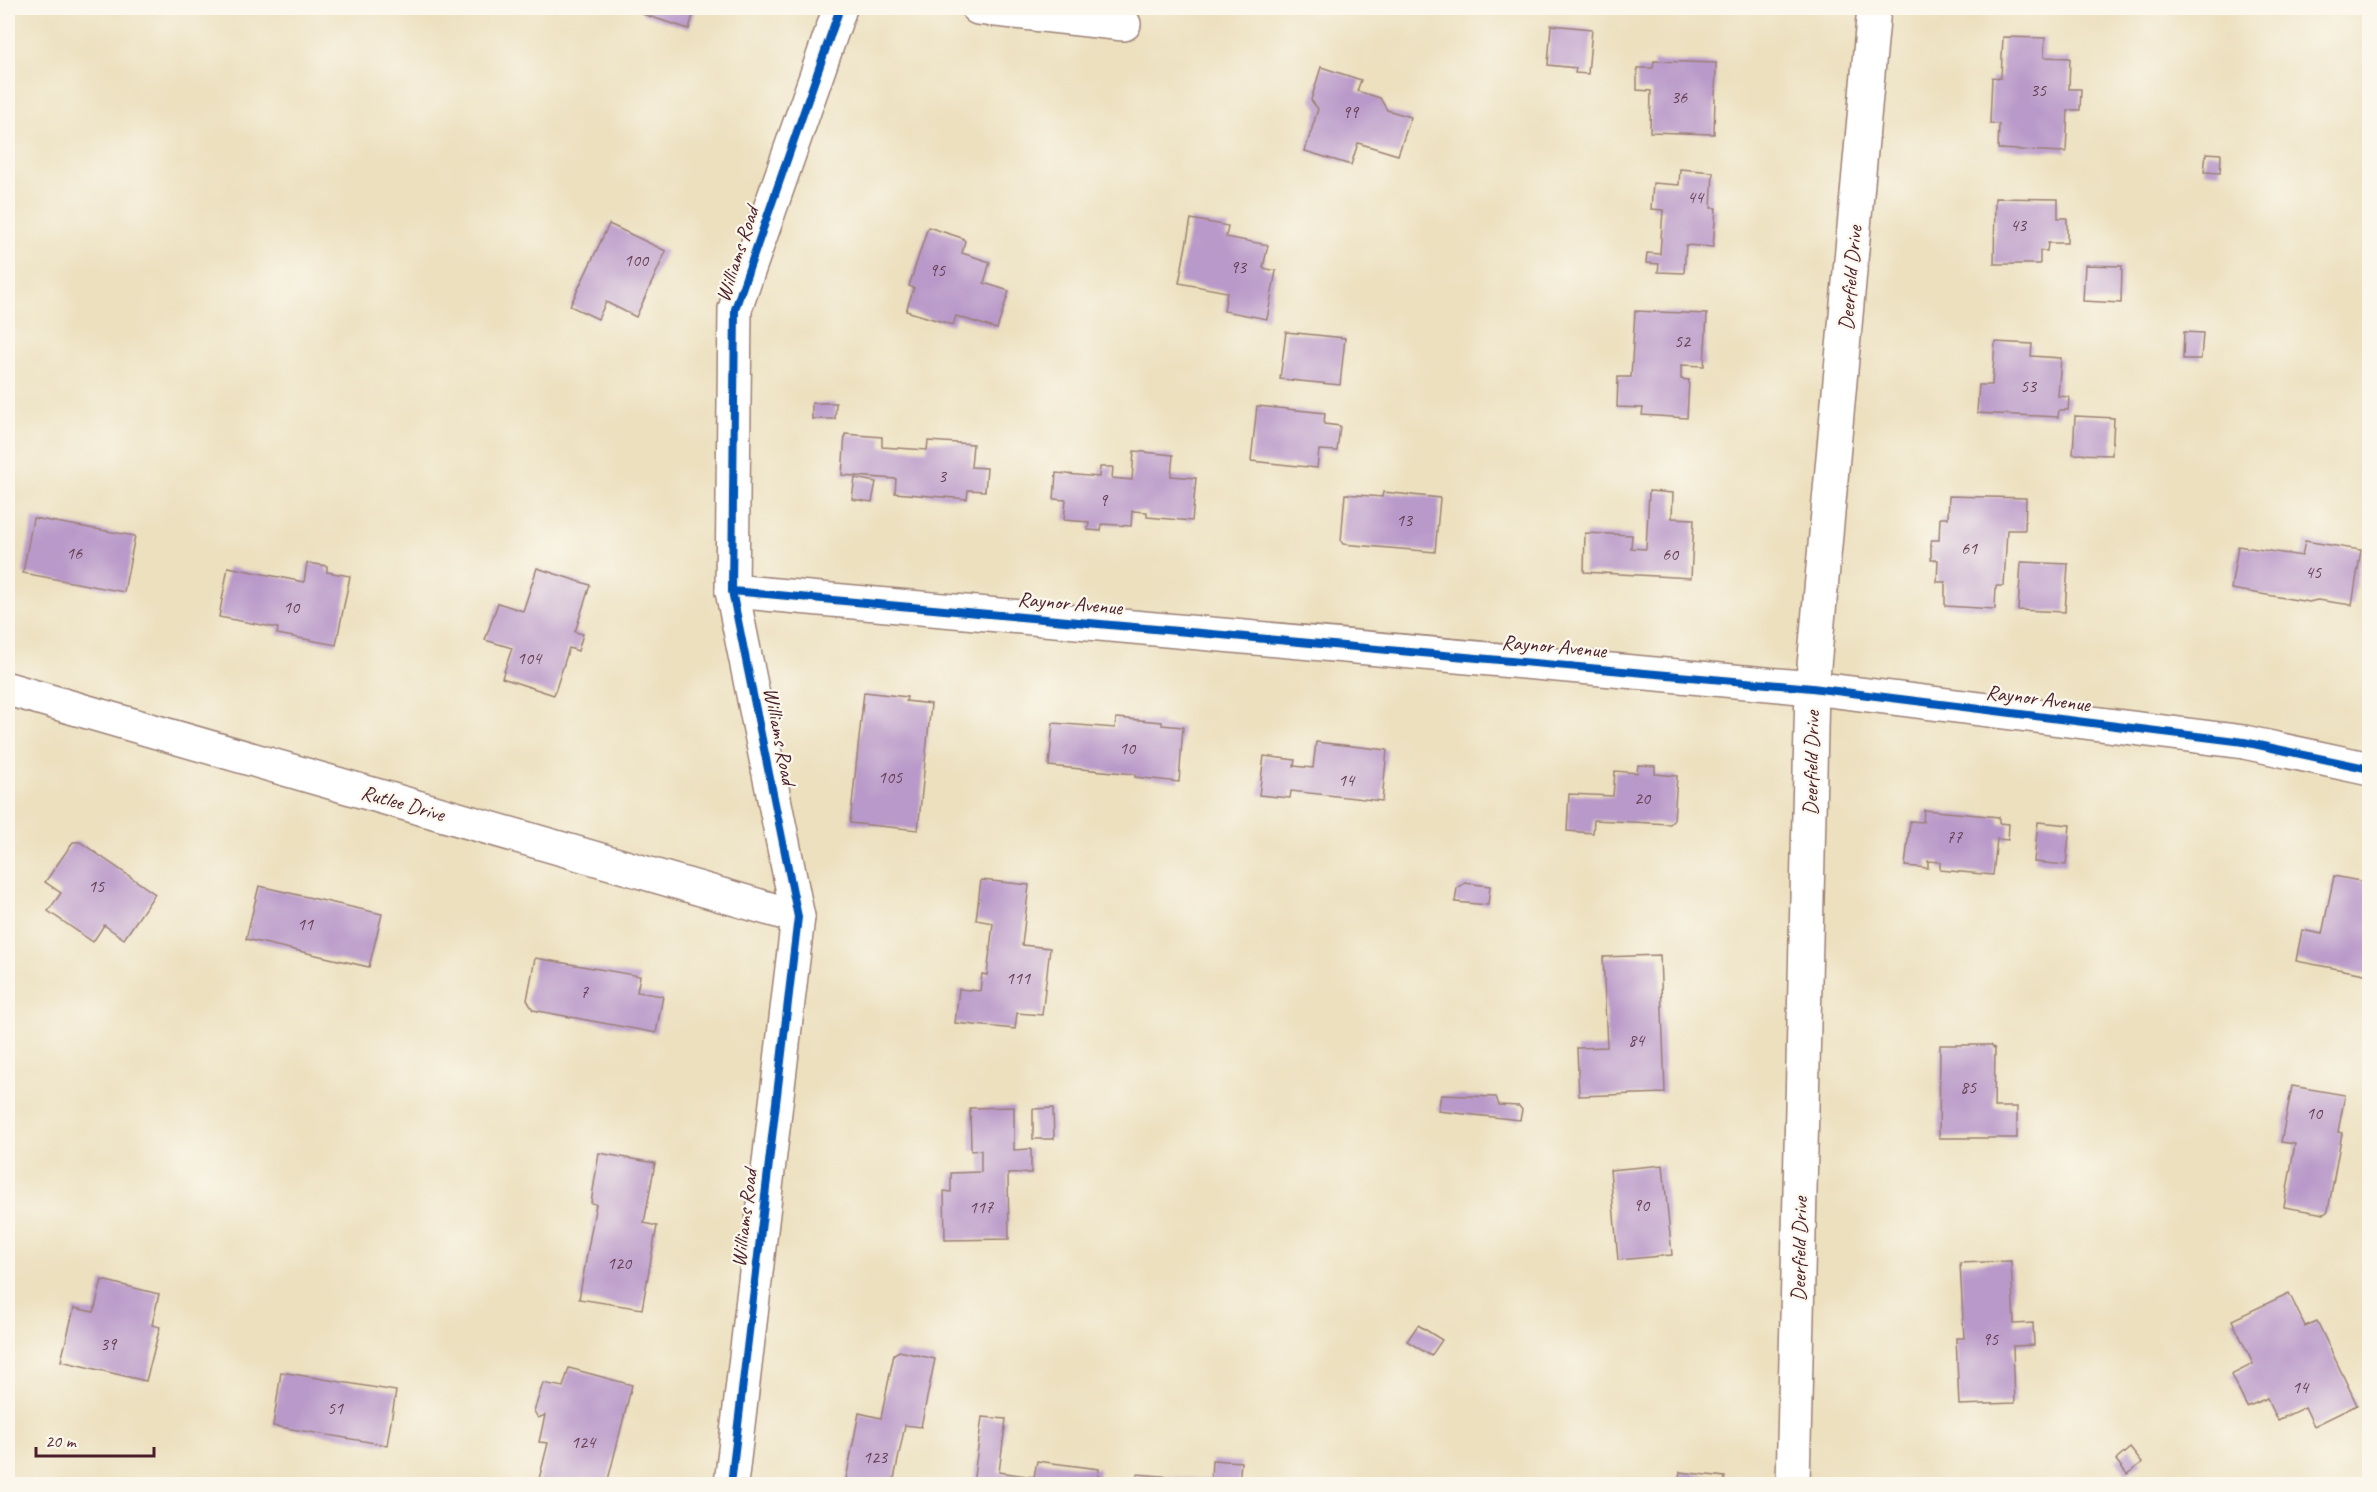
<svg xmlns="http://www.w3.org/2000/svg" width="2377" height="1492" font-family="Caveat,sans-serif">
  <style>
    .building { fill: #b999c9 }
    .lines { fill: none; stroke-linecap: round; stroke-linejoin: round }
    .minor-casing { stroke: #9b8075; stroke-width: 36 }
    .minor { stroke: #fff; stroke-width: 33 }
    .cycleway-casing { stroke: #fbf7ec; stroke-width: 11 }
    .cycleway { stroke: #0057b8; stroke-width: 8 }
    .labels { text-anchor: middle; stroke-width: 4.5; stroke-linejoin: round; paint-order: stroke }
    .number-label { font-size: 18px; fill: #663e52 }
    .street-label { font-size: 21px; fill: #4a1f2b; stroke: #fbf7ec }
  </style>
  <rect width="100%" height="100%" fill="#fbf7ec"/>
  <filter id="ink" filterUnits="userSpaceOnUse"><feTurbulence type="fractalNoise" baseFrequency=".0167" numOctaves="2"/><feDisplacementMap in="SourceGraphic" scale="12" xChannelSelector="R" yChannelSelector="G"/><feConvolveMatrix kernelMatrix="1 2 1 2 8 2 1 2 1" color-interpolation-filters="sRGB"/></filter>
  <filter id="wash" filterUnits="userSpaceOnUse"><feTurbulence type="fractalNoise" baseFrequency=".008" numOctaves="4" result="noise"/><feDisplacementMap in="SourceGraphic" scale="24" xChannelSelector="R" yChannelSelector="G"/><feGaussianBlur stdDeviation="1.35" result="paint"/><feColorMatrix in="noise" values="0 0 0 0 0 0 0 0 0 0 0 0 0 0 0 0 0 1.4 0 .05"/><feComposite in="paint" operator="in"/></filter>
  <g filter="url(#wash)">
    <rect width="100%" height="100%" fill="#ece0bf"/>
    <g id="blocks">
      <g class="building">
        <path d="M 644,8 L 695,8 L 689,29 L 642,14 Z"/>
        <path d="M 1551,25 L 1592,29 L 1588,74 L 1575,73 L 1576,68 L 1548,65 Z"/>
        <path d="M 2003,37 L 2045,38 L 2044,57 L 2070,58 L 2069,89 L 2081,89 L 2080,110 L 2068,110 L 2066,152 L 1998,149 L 1999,124 L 1990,123 L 1992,77 L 2001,78 Z"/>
        <path d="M 1654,61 L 1716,63 L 1714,134 L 1650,132 L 1651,91 L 1637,90 L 1637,68 L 1653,68 Z"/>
        <path d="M 1321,67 L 1361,80 L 1357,91 L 1380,98 L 1387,110 L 1411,117 L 1398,155 L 1358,143 L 1351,165 L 1305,151 L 1318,109 L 1311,100 Z"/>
        <path d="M 2206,153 L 2221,154 L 2220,173 L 2204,172 Z"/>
        <path d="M 1680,169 L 1713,172 L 1711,208 L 1716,208 L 1713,247 L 1686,245 L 1684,273 L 1658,272 L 1659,264 L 1646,263 L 1647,253 L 1660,254 L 1663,210 L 1651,209 L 1653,183 L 1679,185 Z"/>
        <path d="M 1995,198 L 2058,199 L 2058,218 L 2067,218 L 2067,243 L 2048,243 L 2047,251 L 2040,251 L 2040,264 L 1994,264 Z"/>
        <path d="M 1191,219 L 1228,226 L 1226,237 L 1268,245 L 1263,268 L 1276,271 L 1267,319 L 1224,311 L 1227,292 L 1179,283 Z"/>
        <path d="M 609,224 L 666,251 L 636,317 L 606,302 L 598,319 L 570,306 Z"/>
        <path d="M 928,227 L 962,238 L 965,241 L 962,253 L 990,262 L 984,283 L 1009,291 L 997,329 L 956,316 L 953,325 L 906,311 L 914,288 L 909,286 Z"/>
        <path d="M 2085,265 L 2122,266 L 2121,303 L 2083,301 Z"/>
        <path d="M 1635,311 L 1707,314 L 1704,366 L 1681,365 L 1681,379 L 1689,380 L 1687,418 L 1642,415 L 1643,408 L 1617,407 L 1618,377 L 1631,377 Z"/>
        <path d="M 1286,332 L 1345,338 L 1340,385 L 1280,379 Z"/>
        <path d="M 2184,332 L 2203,333 L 2201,359 L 2183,359 Z"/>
        <path d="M 1995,342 L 2032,344 L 2031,356 L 2061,358 L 2058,396 L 2069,397 L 2068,410 L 2059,410 L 2058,417 L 1977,413 L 1979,385 L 1992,385 Z"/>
        <path d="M 812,403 L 836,403 L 835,419 L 812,419 Z"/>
        <path d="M 1257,406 L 1325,413 L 1324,424 L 1340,426 L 1337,451 L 1319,450 L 1317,468 L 1251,461 Z"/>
        <path d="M 2075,416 L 2114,418 L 2112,455 L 2073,454 Z"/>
        <path d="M 845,434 L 882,437 L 882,447 L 927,450 L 928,441 L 973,444 L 971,467 L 987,468 L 985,491 L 968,490 L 967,499 L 895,493 L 896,479 L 842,475 Z"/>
        <path d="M 1134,451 L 1173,455 L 1171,476 L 1196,478 L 1192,521 L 1147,517 L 1147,512 L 1132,511 L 1131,526 L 1102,524 L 1101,531 L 1088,530 L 1089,522 L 1064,520 L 1066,500 L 1054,499 L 1056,473 L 1099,477 L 1100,467 L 1113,467 L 1112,478 L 1132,480 Z"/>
        <path d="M 855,478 L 876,482 L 872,502 L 852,499 Z"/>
        <path d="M 1649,491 L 1673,493 L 1672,518 L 1694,519 L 1691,578 L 1584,572 L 1585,533 L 1632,535 L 1631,548 L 1646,549 Z"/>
        <path d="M 1383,492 L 1440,498 L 1435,552 L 1343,544 L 1341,541 L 1345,494 L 1382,497 Z"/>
        <path d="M 1949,496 L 2026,498 L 2025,530 L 2007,530 L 2004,586 L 1996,586 L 1995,609 L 1945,606 L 1945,582 L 1937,582 L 1938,560 L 1931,560 L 1931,540 L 1939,540 L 1940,518 L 1948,518 Z"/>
        <path d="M 33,518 L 135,536 L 124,592 L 23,573 Z"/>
        <path d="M 2305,541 L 2361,550 L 2352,605 L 2317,600 L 2309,602 L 2231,589 L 2238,546 L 2302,556 Z"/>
        <path d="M 2021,562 L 2068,564 L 2065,612 L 2018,610 Z"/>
        <path d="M 307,563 L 327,566 L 327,572 L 350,576 L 336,645 L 277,634 L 278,628 L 219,617 L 228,567 L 304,582 Z"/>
        <path d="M 537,568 L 590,585 L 575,632 L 583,634 L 578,651 L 569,648 L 554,695 L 502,678 L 512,648 L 485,640 L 498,603 L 523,611 Z"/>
        <path d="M 864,692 L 907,697 L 906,701 L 931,704 L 918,830 L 850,823 Z"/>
        <path d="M 1116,718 L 1162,722 L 1162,725 L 1183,727 L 1179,782 L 1135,777 L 1135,774 L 1049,766 L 1053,723 L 1115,728 Z"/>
        <path d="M 1316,742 L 1387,750 L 1382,801 L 1291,791 L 1290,798 L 1259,795 L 1264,756 L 1295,760 L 1294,766 L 1313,768 Z"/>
        <path d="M 1638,765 L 1655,766 L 1655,774 L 1677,776 L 1674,820 L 1670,824 L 1594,820 L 1593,833 L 1567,831 L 1569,794 L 1613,796 L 1615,771 L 1637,773 Z"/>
        <path d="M 1924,810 L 1999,817 L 1999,823 L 2009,824 L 2008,840 L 1997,839 L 1993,875 L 1940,870 L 1940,862 L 1928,861 L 1928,868 L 1905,866 L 1910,821 L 1923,822 Z"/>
        <path d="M 2038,822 L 2070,825 L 2066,865 L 2034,862 Z"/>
        <path d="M 73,842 L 80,842 L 155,894 L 124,939 L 104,925 L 93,942 L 48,911 L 61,893 L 45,882 Z"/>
        <path d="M 2334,876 L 2370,883 L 2370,975 L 2296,961 L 2302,930 L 2322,934 Z"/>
        <path d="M 981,880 L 1029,885 L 1022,945 L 1050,948 L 1042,1015 L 1017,1013 L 1015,1029 L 955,1023 L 959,989 L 980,991 L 982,974 L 987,975 L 993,923 L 976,920 Z"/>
        <path d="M 1465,883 L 1490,886 L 1488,905 L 1455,902 L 1457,888 Z"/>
        <path d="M 259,886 L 382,914 L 369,967 L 246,939 Z"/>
        <path d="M 1660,955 L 1665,1093 L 1579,1096 L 1577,1048 L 1607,1047 L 1603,957 Z"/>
        <path d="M 535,958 L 640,976 L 637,992 L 663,996 L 656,1033 L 533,1010 L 527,1000 Z"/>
        <path d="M 1940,1045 L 1991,1045 L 1995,1049 L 1994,1107 L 2017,1107 L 2017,1138 L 1939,1138 Z"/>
        <path d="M 2292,1086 L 2345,1095 L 2338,1132 L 2342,1133 L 2328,1211 L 2324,1214 L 2284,1207 L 2295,1144 L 2281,1142 Z"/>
        <path d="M 1441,1095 L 1496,1097 L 1499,1105 L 1519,1106 L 1522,1110 L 1520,1120 L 1438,1111 Z"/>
        <path d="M 1014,1107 L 1014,1150 L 1031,1149 L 1031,1173 L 1008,1174 L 1009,1239 L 945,1240 L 944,1191 L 951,1192 L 951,1173 L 981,1172 L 981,1150 L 971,1151 L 970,1108 Z"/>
        <path d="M 1053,1108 L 1054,1139 L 1033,1139 L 1033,1109 Z"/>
        <path d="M 599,1153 L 655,1163 L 644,1223 L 657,1226 L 642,1309 L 579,1299 L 596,1204 L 591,1203 Z"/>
        <path d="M 1663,1165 L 1672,1255 L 1618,1260 L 1610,1170 Z"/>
        <path d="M 2011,1261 L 2014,1324 L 2033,1323 L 2034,1345 L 2013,1346 L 2015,1403 L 1959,1405 L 1956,1338 L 1964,1338 L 1960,1263 Z"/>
        <path d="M 102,1280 L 159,1294 L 152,1325 L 160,1327 L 146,1381 L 61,1361 L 74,1308 L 94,1312 Z"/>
        <path d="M 2289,1293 L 2305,1326 L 2317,1321 L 2357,1405 L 2314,1426 L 2305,1407 L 2278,1420 L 2267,1398 L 2247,1407 L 2231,1375 L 2253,1364 L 2232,1320 Z"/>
        <path d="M 1418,1325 L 1442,1340 L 1431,1356 L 1407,1341 Z"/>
        <path d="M 899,1351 L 935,1359 L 921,1427 L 905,1425 L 893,1484 L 845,1484 L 859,1413 L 881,1418 L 894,1354 Z"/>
        <path d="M 569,1368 L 632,1385 L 607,1484 L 538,1483 L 548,1443 L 539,1442 L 545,1415 L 538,1418 L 534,1411 L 543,1383 L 563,1387 Z"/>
        <path d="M 281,1372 L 396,1391 L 387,1445 L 273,1426 Z"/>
        <path d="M 982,1417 L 1006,1419 L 999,1472 L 1034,1477 L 1037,1461 L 1099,1469 L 1097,1484 L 973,1484 Z"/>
        <path d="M 2130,1448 L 2142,1463 L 2127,1474 L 2116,1460 Z"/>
        <path d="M 1212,1460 L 1241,1462 L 1239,1484 L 1136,1484 L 1137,1474 L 1211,1480 Z"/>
        <path d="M 1680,1472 L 1725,1477 L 1724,1484 L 1678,1484 Z"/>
      </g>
    </g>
  </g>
  <g filter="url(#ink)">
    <use href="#blocks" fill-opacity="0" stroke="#9b8075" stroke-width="1.5"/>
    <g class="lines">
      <g class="minor-casing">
        <g id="minor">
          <path d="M 978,8 L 1124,24"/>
          <path d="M 732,591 L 1812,688 L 2244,742 L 2370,769"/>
          <path d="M 8,689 L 798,917"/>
          <path d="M 731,1484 L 798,917 L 732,591 L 735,309 L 840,8"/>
          <path d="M 1793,1484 L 1812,688 L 1874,8"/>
        </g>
      </g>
      <use href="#minor" class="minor"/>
      <g class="cycleway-casing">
        <g id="cycleway">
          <path d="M 732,591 L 1812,688 L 2244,742 L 2370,769"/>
          <path d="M 731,1484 L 798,917 L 732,591 L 735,309 L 840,8"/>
        </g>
      </g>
      <use href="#cycleway" class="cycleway"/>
    </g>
  </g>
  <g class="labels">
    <g class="number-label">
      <text x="2038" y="96">35</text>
      <text x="1679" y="103">36</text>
      <text x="1350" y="118">99</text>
      <text x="1695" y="203">44</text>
      <text x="2018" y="231">43</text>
      <text x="636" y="266">100</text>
      <text x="1238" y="273">93</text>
      <text x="937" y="276">95</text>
      <text x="1682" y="347">52</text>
      <text x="2028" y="392">53</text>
      <text x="942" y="482">3</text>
      <text x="1103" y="506">9</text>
      <text x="1404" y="526">13</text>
      <text x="1969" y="554">61</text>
      <text x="74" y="559">16</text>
      <text x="1670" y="560">60</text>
      <text x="2313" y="578">45</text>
      <text x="291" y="613">10</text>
      <text x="529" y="664">104</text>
      <text x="1127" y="754">10</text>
      <text x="890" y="783">105</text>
      <text x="1346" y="786">14</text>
      <text x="1642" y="804">20</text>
      <text x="1954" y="843">77</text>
      <text x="96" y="892">15</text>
      <text x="305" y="930">11</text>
      <text x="1018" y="984">111</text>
      <text x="584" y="998">7</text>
      <text x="1636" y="1046">84</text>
      <text x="1968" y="1093">85</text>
      <text x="2314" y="1119">10</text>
      <text x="1641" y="1211">90</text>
      <text x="981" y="1213">117</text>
      <text x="619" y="1269">120</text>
      <text x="1990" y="1345">95</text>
      <text x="108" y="1350">39</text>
      <text x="2300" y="1393">14</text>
      <text x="335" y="1414">51</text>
      <text x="583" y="1448">124</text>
      <text x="875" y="1463">123</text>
    </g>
    <g class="street-label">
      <text transform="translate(737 254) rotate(-72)" y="7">Williams Road</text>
      <text transform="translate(1850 278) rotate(-85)" y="7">Deerfield Drive</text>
      <text transform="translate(1070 603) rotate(5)" y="7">Raynor Avenue</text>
      <text transform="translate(1554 646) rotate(5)" y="7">Raynor Avenue</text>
      <text transform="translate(2038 698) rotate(7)" y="7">Raynor Avenue</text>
      <text transform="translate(780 736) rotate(79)" y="7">Williams Road</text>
      <text transform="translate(1811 763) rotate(-89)" y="7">Deerfield Drive</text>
      <text transform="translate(403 803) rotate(16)" y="7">Rutlee Drive</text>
      <text transform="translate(744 1218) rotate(-83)" y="7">Williams Road</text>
      <text transform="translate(1799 1249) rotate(-89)" y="7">Deerfield Drive</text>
    </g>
  </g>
  <rect width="2377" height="1492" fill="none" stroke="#fbf7ec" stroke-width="30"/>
  <path d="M36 1447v9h118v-9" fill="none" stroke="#4a1f2b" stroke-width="3"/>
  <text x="45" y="1447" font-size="18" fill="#4a1f2b" stroke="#fbf7ec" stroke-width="4.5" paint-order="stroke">20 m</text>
</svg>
